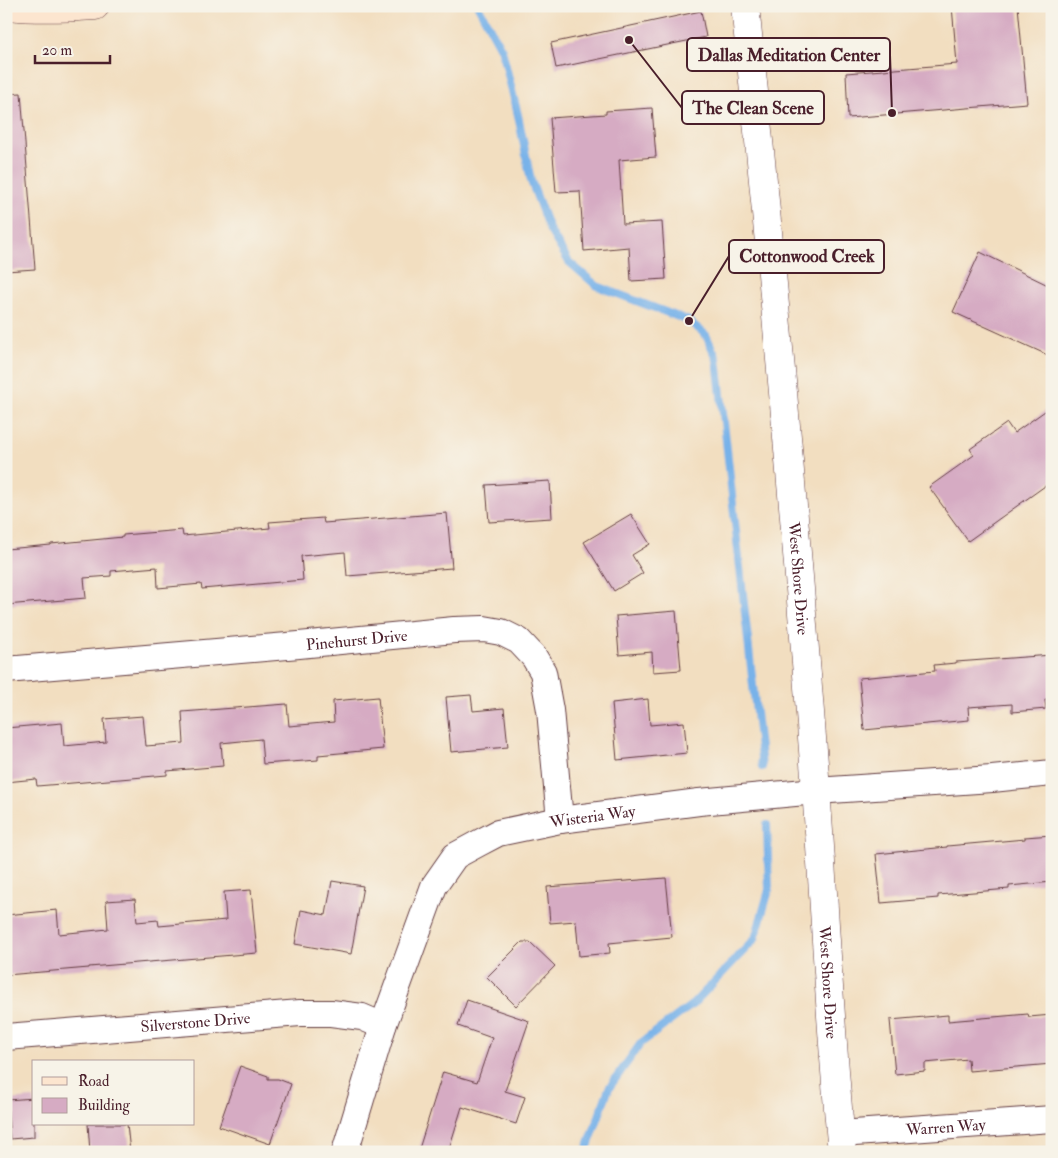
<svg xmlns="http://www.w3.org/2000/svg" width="1058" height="1158" font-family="'IM FELL Double Pica',serif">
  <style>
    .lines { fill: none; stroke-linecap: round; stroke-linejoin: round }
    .stream { stroke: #78b2e9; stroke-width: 8 }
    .building { fill: #d6abc3 }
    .minor-casing { stroke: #633c41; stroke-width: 28 }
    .tertiary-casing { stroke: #633c41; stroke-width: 29 }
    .secondary-casing { stroke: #633c41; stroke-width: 29 }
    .minor { stroke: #fff; stroke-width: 26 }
    .tertiary { stroke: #fff; stroke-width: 28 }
    .secondary { stroke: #fce5cf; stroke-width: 28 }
    .labels { text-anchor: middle; stroke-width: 4.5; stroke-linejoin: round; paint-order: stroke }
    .street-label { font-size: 16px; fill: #4a1f2b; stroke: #f7f3e8 }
    .leader { fill: none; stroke: #4a1f2b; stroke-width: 2 }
    .callout-dot { fill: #4a1f2b; stroke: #f7f3e8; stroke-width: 2 }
    .callout { fill: #f7f3e8; stroke: #4a1f2b; stroke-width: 2 }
    .callout-label { font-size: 18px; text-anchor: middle; font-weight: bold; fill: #4a1f2b }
  </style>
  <rect width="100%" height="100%" fill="#f7f3e8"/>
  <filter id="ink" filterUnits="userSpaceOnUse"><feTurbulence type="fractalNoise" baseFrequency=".02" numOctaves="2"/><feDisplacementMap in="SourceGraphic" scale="10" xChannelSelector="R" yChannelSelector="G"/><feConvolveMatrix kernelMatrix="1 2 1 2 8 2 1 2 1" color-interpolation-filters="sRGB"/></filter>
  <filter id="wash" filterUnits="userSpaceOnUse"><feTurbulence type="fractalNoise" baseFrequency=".0096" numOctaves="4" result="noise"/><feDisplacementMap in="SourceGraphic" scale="20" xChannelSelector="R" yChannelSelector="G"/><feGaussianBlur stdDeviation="1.12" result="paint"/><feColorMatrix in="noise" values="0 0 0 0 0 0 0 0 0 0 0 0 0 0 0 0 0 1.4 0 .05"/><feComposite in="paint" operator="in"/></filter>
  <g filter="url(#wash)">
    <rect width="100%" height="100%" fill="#f2dec0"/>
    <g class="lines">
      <g class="stream">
        <path d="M 478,6 L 502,50 L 518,115 L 531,181 L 549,229 L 569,262 L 597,286 L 689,321 L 706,335 L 717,359 L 762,767"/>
        <path d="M 586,1152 L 609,1088 L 641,1043 L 693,1004 L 755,939 L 769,890 L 767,825"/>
      </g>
    </g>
    <g id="blocks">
      <g class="building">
        <path d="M 952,6 L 1018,6 L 1027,103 L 848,118 L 846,73 L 957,64 Z"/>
        <path d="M 701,11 L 706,37 L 556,68 L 551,43 Z"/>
        <path d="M 21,93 L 35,269 L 6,271 L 6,94 Z"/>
        <path d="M 652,108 L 656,157 L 619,160 L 623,224 L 662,222 L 666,279 L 631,281 L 629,247 L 584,251 L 580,191 L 556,192 L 550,118 L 606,114 L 606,111 Z"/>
        <path d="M 980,252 L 1052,287 L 1052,357 L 953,312 Z"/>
        <path d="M 1052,406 L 1052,481 L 968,541 L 929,487 L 974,455 L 970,449 L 1007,423 L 1014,433 Z"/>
        <path d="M 550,481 L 552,518 L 489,522 L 486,485 Z"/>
        <path d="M 447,513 L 452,568 L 347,576 L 345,552 L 301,556 L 303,580 L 202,589 L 201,584 L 158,588 L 157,567 L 111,571 L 111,576 L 84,578 L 86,598 L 6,605 L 6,549 L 51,545 L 51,544 L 123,537 L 123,535 L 182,530 L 183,536 L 270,528 L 269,522 L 323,518 L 324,523 Z"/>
        <path d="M 631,514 L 650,544 L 632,555 L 643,573 L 614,591 L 584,542 Z"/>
        <path d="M 676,611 L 681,670 L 653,672 L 652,652 L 619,655 L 616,616 Z"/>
        <path d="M 1052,655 L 1052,700 L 1045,700 L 1046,709 L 1012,712 L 1012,704 L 968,707 L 969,720 L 864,730 L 859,678 L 935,671 L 934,665 L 956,663 L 956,662 Z"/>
        <path d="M 471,695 L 473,711 L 504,708 L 508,747 L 451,752 L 446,697 Z"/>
        <path d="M 378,697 L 383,749 L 318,755 L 318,760 L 263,764 L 261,739 L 221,743 L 223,766 L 167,771 L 167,775 L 37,786 L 36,779 L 6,782 L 6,728 L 62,723 L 64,746 L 106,742 L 104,719 L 143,716 L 146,746 L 184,743 L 182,712 L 287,704 L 289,726 L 334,722 L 333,701 Z"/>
        <path d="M 648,699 L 650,725 L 684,722 L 687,753 L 617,760 L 612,703 Z"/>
        <path d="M 1052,835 L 1052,882 L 1009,886 L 1009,889 L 938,895 L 938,898 L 881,903 L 876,854 L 947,847 L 947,846 L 1025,839 L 1025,837 Z"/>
        <path d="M 666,878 L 672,937 L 609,943 L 610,953 L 579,956 L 576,921 L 550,923 L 547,887 Z"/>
        <path d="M 332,881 L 363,886 L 351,954 L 295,944 L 301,910 L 326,915 Z"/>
        <path d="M 251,890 L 257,953 L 89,967 L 89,968 L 6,975 L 6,915 L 57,910 L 59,934 L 108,929 L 106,901 L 135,899 L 137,922 L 158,920 L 159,926 L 226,920 L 224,892 Z"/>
        <path d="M 522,942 L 530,942 L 555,966 L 516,1006 L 487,977 Z"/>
        <path d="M 467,1000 L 529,1021 L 505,1091 L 525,1097 L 516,1124 L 462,1107 L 448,1152 L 418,1152 L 443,1072 L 477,1082 L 492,1038 L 458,1026 Z"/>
        <path d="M 1028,1014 L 1029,1017 L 1052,1015 L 1052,1064 L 969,1071 L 968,1059 L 925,1063 L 925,1071 L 895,1074 L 890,1020 L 948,1015 L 948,1021 Z"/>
        <path d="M 240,1066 L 268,1076 L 268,1079 L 278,1079 L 291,1084 L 270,1144 L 219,1126 Z"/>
        <path d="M 34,1098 L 34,1137 L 10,1139 L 7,1100 Z"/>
        <path d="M 88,1124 L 127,1124 L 130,1152 L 90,1152 Z"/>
      </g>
    </g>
  </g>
  <g filter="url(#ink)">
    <use href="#blocks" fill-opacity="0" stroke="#633c41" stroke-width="1"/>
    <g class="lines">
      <g class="minor-casing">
        <g id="minor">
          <path id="s1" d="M 6,670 L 299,645 L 454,630 L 484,629 L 501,632 L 519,641 L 534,657 L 543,672 L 550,710 L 560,820"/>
          <path id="s2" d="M 6,1037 L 300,1013 L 331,1013 L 362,1017 L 383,1026"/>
          <path id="s3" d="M 840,1134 L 1052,1119"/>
          <path id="s4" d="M 345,1152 L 383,1026 L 434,886 L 455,856 L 479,843 L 498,833 L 560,820 L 699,802 L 816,791 L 992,779 L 1052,773"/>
        </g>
      </g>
      <g class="tertiary-casing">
        <g id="tertiary">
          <path id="s5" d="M 745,6 C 773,267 796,528 816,789 C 825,910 830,1031 842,1152"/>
        </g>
      </g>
      <g class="secondary-casing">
        <path id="secondary" d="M 7,6 C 36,9 66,8 95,6"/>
      </g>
      <use href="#minor" class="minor"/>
      <use href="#tertiary" class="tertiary"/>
      <use href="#secondary" class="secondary"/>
    </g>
  </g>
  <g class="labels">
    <g class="street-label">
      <text dy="6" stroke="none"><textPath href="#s5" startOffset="575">West Shore Drive</textPath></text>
      <text dy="6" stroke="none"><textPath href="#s1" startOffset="352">Pinehurst Drive</textPath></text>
      <text dy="6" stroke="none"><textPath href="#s4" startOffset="462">Wisteria Way</textPath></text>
      <text dy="6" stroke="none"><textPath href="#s5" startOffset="980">West Shore Drive</textPath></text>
      <text dy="6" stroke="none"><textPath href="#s2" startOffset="190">Silverstone Drive</textPath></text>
      <text dy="6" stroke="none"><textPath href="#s3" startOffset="106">Warren Way</textPath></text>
    </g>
  </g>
  <path class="leader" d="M892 113L890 55M629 40L682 108M689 321L729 256"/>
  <g class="callout-dot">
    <circle cx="892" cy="113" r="5"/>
    <circle cx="629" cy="40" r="5"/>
    <circle cx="689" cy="321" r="5"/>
  </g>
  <g class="callout">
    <rect x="687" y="38" width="203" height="33" rx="5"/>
    <rect x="682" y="91" width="142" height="33" rx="5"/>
    <rect x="729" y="240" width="155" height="33" rx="5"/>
  </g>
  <g class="callout-label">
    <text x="789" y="61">Dallas Meditation Center</text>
    <text x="753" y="114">The Clean Scene</text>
    <text x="807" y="262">Cottonwood Creek</text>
  </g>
  <rect width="1058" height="1158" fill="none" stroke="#f7f3e8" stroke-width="25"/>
  <rect x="32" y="1060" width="162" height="65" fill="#f7f3e8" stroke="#b29e9c"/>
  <rect x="42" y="1077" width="25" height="8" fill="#fce5cf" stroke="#b29e9c"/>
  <text x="78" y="1086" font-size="15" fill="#4a1f2b">Road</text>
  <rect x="42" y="1098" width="25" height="15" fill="#d6abc3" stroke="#b29e9c"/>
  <text x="78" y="1110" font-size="15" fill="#4a1f2b">Building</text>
  <path d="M35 55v8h75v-8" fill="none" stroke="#4a1f2b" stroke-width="2.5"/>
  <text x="42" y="55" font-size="15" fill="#4a1f2b" stroke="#f7f3e8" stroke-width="4" paint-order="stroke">20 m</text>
</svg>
